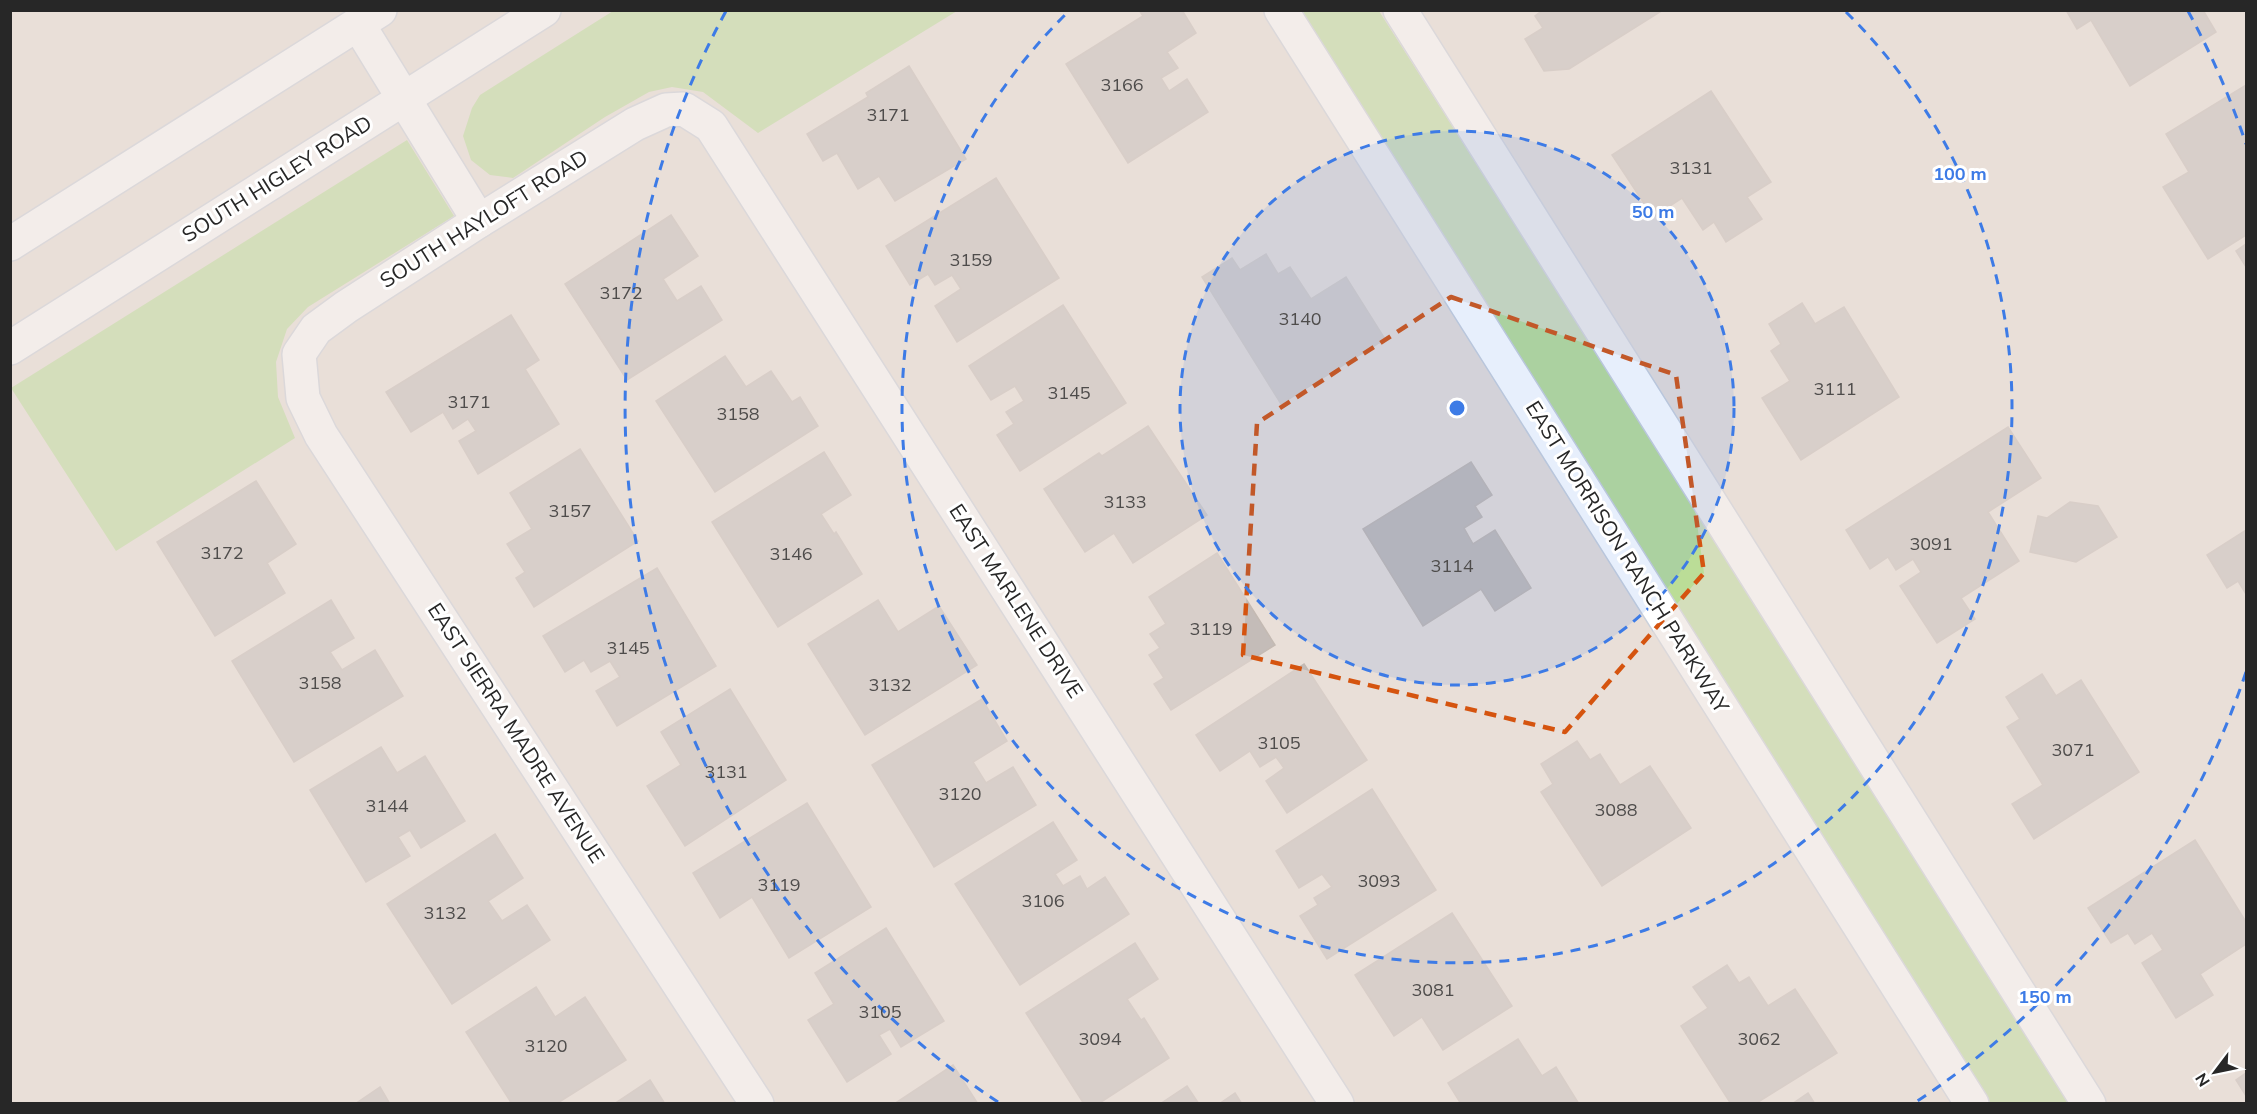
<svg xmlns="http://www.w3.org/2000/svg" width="2257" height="1114" font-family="Mulish,sans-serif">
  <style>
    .green { fill: #bbdd97 }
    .building { fill: #c4bcb8; stroke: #c4bab3; stroke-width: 1.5 }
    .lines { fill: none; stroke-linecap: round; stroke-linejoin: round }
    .street-casing { stroke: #cbd1db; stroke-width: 36 }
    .secondary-casing { stroke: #cbd1db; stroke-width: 36 }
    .street { stroke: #fff; stroke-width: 33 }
    .secondary { stroke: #fff; stroke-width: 33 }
    .marked { fill: none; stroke: #d5540f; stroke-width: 4.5; stroke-dasharray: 12 8; stroke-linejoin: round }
    .ring { fill: none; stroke: #3d7be6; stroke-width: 3; stroke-dasharray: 10 8 }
    .labels { text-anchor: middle; stroke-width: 6; stroke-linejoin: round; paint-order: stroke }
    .number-label { font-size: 18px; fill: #4e4c4b }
    .street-label { font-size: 21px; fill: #272727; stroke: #fff }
    .centre { fill: #3d7be6; stroke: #fff; stroke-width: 3 }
    .ring-label { font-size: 18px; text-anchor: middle; font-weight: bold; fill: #3d7be6; stroke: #fff; stroke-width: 6; stroke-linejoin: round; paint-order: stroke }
  </style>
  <rect width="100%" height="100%" fill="#e9dfd8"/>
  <g class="green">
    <path d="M 613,11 L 613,10 L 957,11 L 758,133 L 703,92 L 672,87 L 649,92 L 605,117 L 513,178 L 490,175 L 471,160 L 463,136 L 472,108 L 480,95 Z"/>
    <path d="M 1295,11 L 1379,11 L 2075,1103 L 1986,1103 Z"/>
    <path d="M 407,140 L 454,216 L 308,307 L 287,329 L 276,362 L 278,397 L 295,438 L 116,551 L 11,388 Z"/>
  </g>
  <g class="building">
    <path d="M 1139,10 L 1182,10 L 1196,33 L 1167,52 L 1178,68 L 1161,78 L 1169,91 L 1187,79 L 1208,112 L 1128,163 L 1066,64 L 1143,16 Z"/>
    <path d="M 1543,10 L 1663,10 L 1569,69 L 1544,71 L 1525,39 L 1543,28 L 1535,16 Z"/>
    <path d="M 2066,10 L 2203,10 L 2216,32 L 2130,86 L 2091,20 L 2077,29 Z"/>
    <path d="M 909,66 L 966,159 L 895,201 L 879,176 L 858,189 L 837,153 L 823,161 L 807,134 L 868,97 L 866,93 Z"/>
    <path d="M 2246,85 L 2246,235 L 2208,259 L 2163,187 L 2189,172 L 2166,134 Z"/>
    <path d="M 1711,91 L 1771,182 L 1747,197 L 1762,219 L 1726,242 L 1714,222 L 1703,230 L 1682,198 L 1653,217 L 1612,155 Z"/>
    <path d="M 996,178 L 1059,278 L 957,342 L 935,306 L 961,289 L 952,275 L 935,285 L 928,274 L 910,285 L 886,246 Z"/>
    <path d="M 671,215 L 698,256 L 663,279 L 677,301 L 701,286 L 722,320 L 627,380 L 565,284 Z"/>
    <path d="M 2246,244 L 2246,267 L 2236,251 Z"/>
    <path d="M 1266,254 L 1278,274 L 1290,267 L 1311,299 L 1346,277 L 1385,339 L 1281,404 L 1202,277 L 1232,258 L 1240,270 Z"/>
    <path d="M 1802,303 L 1815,324 L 1844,307 L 1899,397 L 1801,460 L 1762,398 L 1790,381 L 1771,351 L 1781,344 L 1769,324 Z"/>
    <path d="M 1063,305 L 1126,403 L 1020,471 L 997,435 L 1014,424 L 1006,412 L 1024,401 L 1015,386 L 991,400 L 969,366 Z"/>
    <path d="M 511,315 L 539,360 L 525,369 L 559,424 L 478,474 L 459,441 L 476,431 L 468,419 L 453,429 L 443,412 L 411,432 L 386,392 Z"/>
    <path d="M 725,356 L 746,387 L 771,371 L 792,402 L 800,397 L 818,426 L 715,492 L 656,401 Z"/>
    <path d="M 1148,426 L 1207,515 L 1133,563 L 1114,533 L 1085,552 L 1044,489 L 1099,453 L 1102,456 Z"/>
    <path d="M 2008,427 L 2041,478 L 1988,512 L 2019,561 L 1961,598 L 1975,619 L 1937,643 L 1900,586 L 1921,572 L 1913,559 L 1896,570 L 1888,557 L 1870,569 L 1846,530 Z"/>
    <path d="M 580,449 L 638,541 L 534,607 L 516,578 L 525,572 L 507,544 L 532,529 L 510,493 Z"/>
    <path d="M 824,452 L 851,495 L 821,514 L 834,534 L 836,532 L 862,574 L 778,627 L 712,522 Z"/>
    <path d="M 1471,462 L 1492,495 L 1475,506 L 1482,517 L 1464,528 L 1473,544 L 1495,530 L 1531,588 L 1495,611 L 1481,589 L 1423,626 L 1363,529 Z"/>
    <path d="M 256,481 L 296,544 L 267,563 L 285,593 L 215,636 L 157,542 Z"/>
    <path d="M 2070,502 L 2098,506 L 2117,537 L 2076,562 L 2030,552 L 2038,516 L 2047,518 Z"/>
    <path d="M 2246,530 L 2246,594 L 2238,581 L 2227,588 L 2207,555 Z"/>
    <path d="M 1217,553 L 1275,645 L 1171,710 L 1154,684 L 1164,678 L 1149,655 L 1160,648 L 1150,634 L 1166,624 L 1149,597 Z"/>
    <path d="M 657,568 L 716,666 L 617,726 L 596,691 L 620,677 L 610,661 L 591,672 L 584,660 L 565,672 L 543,636 Z"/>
    <path d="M 331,600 L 354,638 L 330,652 L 342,670 L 375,650 L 403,696 L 294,762 L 232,661 Z"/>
    <path d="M 878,600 L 898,632 L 939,606 L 977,665 L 865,735 L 808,644 Z"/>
    <path d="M 1304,664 L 1367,760 L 1287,813 L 1266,781 L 1284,768 L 1276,757 L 1260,767 L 1250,751 L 1220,771 L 1196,735 Z"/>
    <path d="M 2042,674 L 2056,696 L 2081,680 L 2139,772 L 2034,839 L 2012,804 L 2043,785 L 2007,727 L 2020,719 L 2006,697 Z"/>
    <path d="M 730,689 L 786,780 L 685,846 L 647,786 L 681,765 L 661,732 Z"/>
    <path d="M 982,699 L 1007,741 L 973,762 L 986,783 L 1013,767 L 1036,805 L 934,867 L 872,765 Z"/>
    <path d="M 1577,741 L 1590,760 L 1600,754 L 1620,785 L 1650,766 L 1691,828 L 1602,886 L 1541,792 L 1553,784 L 1541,764 Z"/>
    <path d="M 381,747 L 397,773 L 425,756 L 465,821 L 421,848 L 410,830 L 398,837 L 410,856 L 366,882 L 310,790 Z"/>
    <path d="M 1372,789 L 1436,890 L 1327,959 L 1300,916 L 1318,905 L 1314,898 L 1332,887 L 1322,874 L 1299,888 L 1276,851 Z"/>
    <path d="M 807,803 L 871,907 L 789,958 L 752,897 L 720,918 L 693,873 Z"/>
    <path d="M 1053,822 L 1077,860 L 1055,874 L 1063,886 L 1080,876 L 1087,889 L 1105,877 L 1129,914 L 1020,985 L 955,884 Z"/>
    <path d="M 495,834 L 523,878 L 488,901 L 502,921 L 527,905 L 550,940 L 452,1004 L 387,904 Z"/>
    <path d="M 2195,840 L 2246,922 L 2246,944 L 2200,974 L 2213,995 L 2176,1018 L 2142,963 L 2163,950 L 2152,933 L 2135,944 L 2128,933 L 2111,943 L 2088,908 Z"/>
    <path d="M 1452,913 L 1512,1006 L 1443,1050 L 1422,1017 L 1394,1036 L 1355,975 Z"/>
    <path d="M 886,928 L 944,1021 L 901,1047 L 890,1029 L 879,1035 L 891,1054 L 847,1082 L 808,1020 L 834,1004 L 815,973 Z"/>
    <path d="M 1135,943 L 1158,979 L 1127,999 L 1141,1020 L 1144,1018 L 1169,1058 L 1098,1104 L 1084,1104 L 1026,1013 Z"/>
    <path d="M 1727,965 L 1739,983 L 1749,977 L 1768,1006 L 1795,989 L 1837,1053 L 1755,1104 L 1731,1104 L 1681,1026 L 1708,1008 L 1693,987 Z"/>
    <path d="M 536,987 L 555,1017 L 585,997 L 626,1060 L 556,1104 L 512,1104 L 466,1032 Z"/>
    <path d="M 1518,1039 L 1542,1076 L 1556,1067 L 1579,1104 L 1461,1104 L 1448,1083 Z"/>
    <path d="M 953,1065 L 978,1104 L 894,1104 Z"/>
    <path d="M 2246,1073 L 2246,1096 L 2236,1080 Z"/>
    <path d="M 650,1080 L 665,1104 L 614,1104 Z"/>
    <path d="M 1187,1086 L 1199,1104 L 1160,1104 Z"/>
    <path d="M 380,1087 L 390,1104 L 355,1104 Z"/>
    <path d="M 1235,1093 L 1242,1104 L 1219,1104 Z"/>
    <path d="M 1808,1093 L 1815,1104 L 1792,1104 Z"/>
  </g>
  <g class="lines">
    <g class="street-casing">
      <g id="street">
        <path d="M 358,24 L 479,221"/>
        <path d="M 757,1104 L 321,435 L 303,398 L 299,354 L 316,329 L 346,307 L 479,221 L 635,124 L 666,110 L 684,109 L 711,126 L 1337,1104"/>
      </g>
    </g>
    <g class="secondary-casing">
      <g id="secondary">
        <path d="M 1281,10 L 1972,1104"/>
        <path d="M 1400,10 L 2089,1104"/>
        <path d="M 10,244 L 380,10"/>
        <path d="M 10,348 L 544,10"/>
      </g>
    </g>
    <use href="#street" class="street"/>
    <use href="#secondary" class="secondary"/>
  </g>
  <path d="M0 0H2257V1114H0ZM 1451,297 L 1676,375 L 1704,573 L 1565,732 L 1243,655 L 1257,423 Z" fill="#e9dfd8" fill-opacity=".55" fill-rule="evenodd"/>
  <path class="marked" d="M 1451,297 L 1676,375 L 1704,573 L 1565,732 L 1243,655 L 1257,423 Z"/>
  <circle cx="1457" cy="408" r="277" fill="#3d7be6" fill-opacity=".12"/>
  <g class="ring">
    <circle cx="1457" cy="408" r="277"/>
    <path d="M1846 12A555 555 0 1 1 1068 12"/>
    <path d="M2246 672A832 832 0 0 1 1916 1102M998 1102A832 832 0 0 1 726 11M2188 11A832 832 0 0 1 2246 144"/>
  </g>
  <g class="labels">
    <g class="number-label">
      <text x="1122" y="91">3166</text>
      <text x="888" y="121">3171</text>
      <text x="1691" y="174">3131</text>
      <text x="971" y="266">3159</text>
      <text x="621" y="299">3172</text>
      <text x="1300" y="325">3140</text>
      <text x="1835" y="395">3111</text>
      <text x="1069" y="399">3145</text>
      <text x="469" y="408">3171</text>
      <text x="738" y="420">3158</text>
      <text x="1125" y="508">3133</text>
      <text x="570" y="517">3157</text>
      <text x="1931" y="550">3091</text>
      <text x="222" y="559">3172</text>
      <text x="791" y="560">3146</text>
      <text x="1452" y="572">3114</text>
      <text x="1211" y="635">3119</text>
      <text x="628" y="654">3145</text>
      <text x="320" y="689">3158</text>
      <text x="890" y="691">3132</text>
      <text x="1279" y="749">3105</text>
      <text x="2073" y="756">3071</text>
      <text x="726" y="778">3131</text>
      <text x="960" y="800">3120</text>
      <text x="387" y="812">3144</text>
      <text x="1616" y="816">3088</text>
      <text x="1379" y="887">3093</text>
      <text x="779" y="891">3119</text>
      <text x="1043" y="907">3106</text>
      <text x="445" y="919">3132</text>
      <text x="1433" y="996">3081</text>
      <text x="880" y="1018">3105</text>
      <text x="1100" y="1045">3094</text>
      <text x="1759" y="1045">3062</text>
      <text x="546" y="1052">3120</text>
    </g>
    <g class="street-label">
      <text transform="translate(277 179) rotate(-32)" y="7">SOUTH HIGLEY ROAD</text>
      <text transform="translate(484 219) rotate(-32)" y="7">SOUTH HAYLOFT ROAD</text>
      <text transform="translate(1627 557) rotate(58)" y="7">EAST MORRISON RANCH PARKWAY</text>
      <text transform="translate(1016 601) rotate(57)" y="7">EAST MARLENE DRIVE</text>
      <text transform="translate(516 733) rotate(57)" y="7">EAST SIERRA MADRE AVENUE</text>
    </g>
  </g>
  <circle cx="1457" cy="408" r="9" class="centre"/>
  <g class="ring-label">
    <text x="1960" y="180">100 m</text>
    <text x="1653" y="218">50 m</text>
    <text x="2045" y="1003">150 m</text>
  </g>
  <rect width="2257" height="1114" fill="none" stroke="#272727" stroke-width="24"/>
  <g transform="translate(2215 1072) rotate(238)" stroke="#ffffff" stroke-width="4.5" paint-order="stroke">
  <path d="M0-4.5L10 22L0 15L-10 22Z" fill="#272727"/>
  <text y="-9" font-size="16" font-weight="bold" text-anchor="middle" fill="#272727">N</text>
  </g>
</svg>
